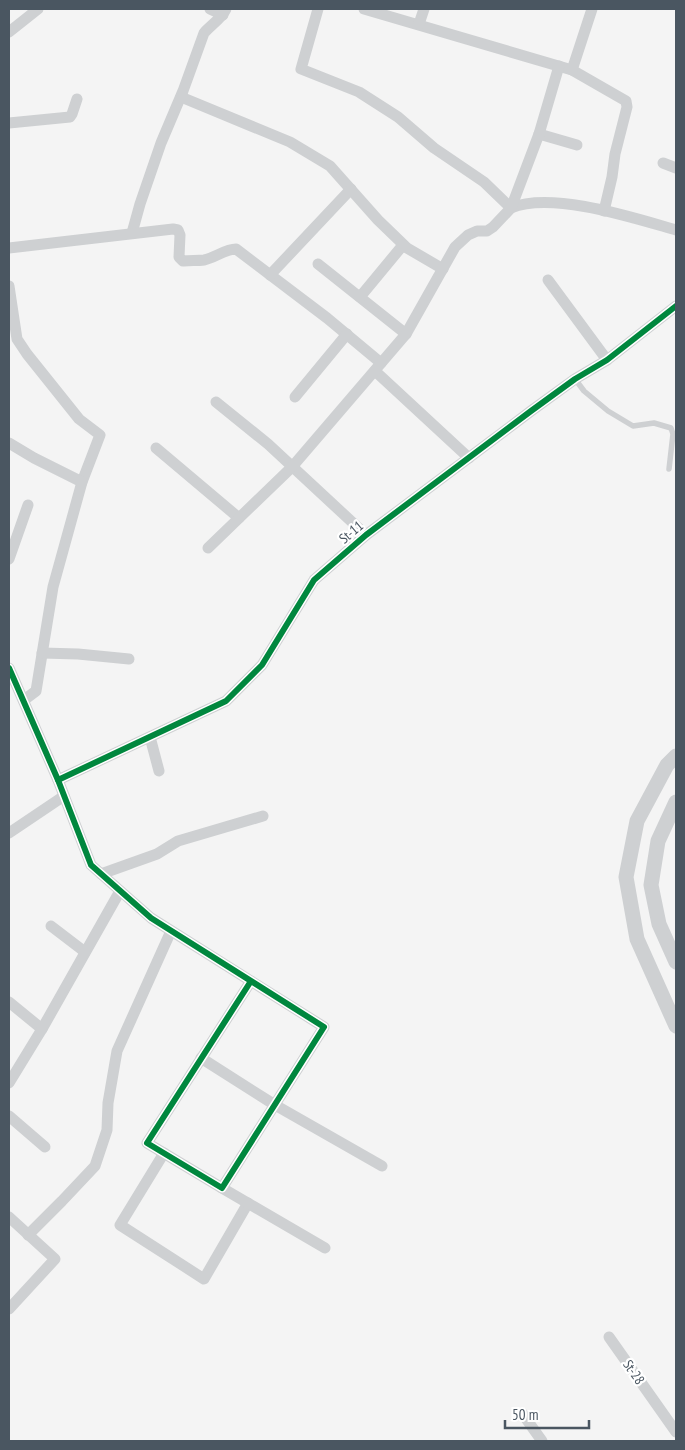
<svg xmlns="http://www.w3.org/2000/svg" width="685" height="1450" font-family="'PT Sans Narrow',sans-serif">
  <style>
    .lines { fill: none; stroke-linecap: round; stroke-linejoin: round }
    .service { stroke: #ced0d2; stroke-width: 5.5 }
    .minor { stroke: #ced0d2; stroke-width: 11 }
    .tertiary { stroke: #ced0d2; stroke-width: 15 }
    .cycleway-casing { stroke: #fff; stroke-width: 9 }
    .cycleway { stroke: #00873e; stroke-width: 6 }
    .labels { text-anchor: middle; stroke-width: 4.5; stroke-linejoin: round; paint-order: stroke }
    .street-label { font-size: 14px; fill: #4a5661; stroke: #fff }
  </style>
  <rect width="100%" height="100%" fill="#f4f4f4"/>
  <g class="lines">
    <path class="service" d="M 575,379 L 584,391 L 608,411 L 633,426 L 654,423 L 671,428 L 673,434 L 669,469"/>
    <g class="minor">
      <path d="M 210,9 L 223,15"/>
      <path d="M 318,9 L 301,69 L 359,92 L 398,117 L 434,148 L 484,182 L 511,208 C 552,191 634,218 676,230"/>
      <path d="M 364,9 L 572,70 L 626,101 L 627,107 L 615,154 L 612,177 L 604,211"/>
      <path d="M 419,24 L 424,9"/>
      <path d="M 9,32 L 38,9"/>
      <path d="M 572,70 L 592,9"/>
      <path d="M 181,97 L 290,142 L 330,166 L 378,220 L 407,248 L 443,269"/>
      <path d="M 9,123 L 70,117 L 72,114 L 77,99"/>
      <path d="M 539,134 L 577,145"/>
      <path d="M 663,163 L 676,168"/>
      <path d="M 132,233 L 140,204 L 161,143 L 183,91 L 204,33 C 211,25 221,19 226,9"/>
      <path d="M 9,248 L 173,229 L 178,230 L 180,235 L 179,257 L 183,261 C 190,260 197,261 204,260 C 215,258 225,249 236,249 L 327,318 L 381,363"/>
      <path d="M 318,264 L 406,334"/>
      <path d="M 270,275 L 351,189"/>
      <path d="M 548,280 L 607,360"/>
      <path d="M 9,286 L 17,339 L 27,354 L 79,419 L 100,435 L 82,482 L 53,587 L 36,691 L 24,700"/>
      <path d="M 360,297 L 403,245"/>
      <path d="M 375,371 L 469,458"/>
      <path d="M 295,397 L 347,334"/>
      <path d="M 216,402 L 268,444 L 366,535"/>
      <path d="M 9,443 L 34,458 L 82,482"/>
      <path d="M 156,448 L 239,518"/>
      <path d="M 208,548 L 292,467 L 406,334 L 455,247 L 468,235 L 477,231 L 487,231 L 493,227 L 511,208 L 539,134 L 559,66"/>
      <path d="M 9,559 L 28,505"/>
      <path d="M 42,653 L 78,654 L 129,659"/>
      <path d="M 9,668 L 58,780 L 91,865 L 151,918 L 324,1027 L 222,1188 L 147,1143 L 251,981"/>
      <path d="M 150,737 L 159,771"/>
      <path d="M 58,780 L 226,701 L 262,665 L 314,580 L 366,535 L 531,411 L 575,379 L 607,360 L 676,306"/>
      <path d="M 9,833 L 64,796"/>
      <path d="M 101,874 L 157,854 L 178,841 L 263,816"/>
      <path d="M 51,926 L 85,952"/>
      <path d="M 9,1002 L 42,1029"/>
      <path d="M 201,1058 L 275,1105 L 382,1166"/>
      <path d="M 9,1083 L 42,1029 L 120,891"/>
      <path d="M 9,1116 L 45,1147"/>
      <path d="M 164,1153 L 120,1225 L 204,1279 L 248,1203"/>
      <path d="M 222,1188 L 325,1248"/>
      <path d="M 9,1217 L 55,1259 L 9,1309"/>
      <path d="M 28,1235 L 62,1201 L 95,1166 L 107,1130 L 108,1103 L 117,1051 L 171,931"/>
      <path d="M 609,1337 L 676,1432"/>
      <path d="M 522,1413 L 542,1441"/>
    </g>
    <g class="tertiary">
      <path d="M 676,756 L 667,765 L 637,821 L 626,877 L 637,939 L 676,1026"/>
      <path d="M 676,802 L 658,841 L 651,885 L 659,924 L 676,962"/>
    </g>
    <g class="cycleway-casing">
      <g id="cycleway">
        <path d="M 9,668 L 58,780 L 91,865 L 151,918 L 324,1027 L 222,1188 L 147,1143 L 251,981"/>
        <path d="M 58,780 L 226,701 L 262,665 L 314,580 L 366,535 L 531,411 L 575,379 L 607,360 L 676,306"/>
      </g>
    </g>
    <use href="#cycleway" class="cycleway"/>
  </g>
  <g class="labels">
    <g class="street-label">
      <text transform="translate(351 532) rotate(-40)" y="5">St-11</text>
      <text transform="translate(634 1372) rotate(55)" y="5">St-28</text>
    </g>
  </g>
  <rect width="685" height="1450" fill="none" stroke="#4a5661" stroke-width="20"/>
  <path d="M505 1420v8h84v-8" fill="none" stroke="#4a5661" stroke-width="2.5"/>
  <text x="512" y="1420" font-size="15" fill="#4a5661" stroke="#ffffff" stroke-width="4" paint-order="stroke">50 m</text>
</svg>
